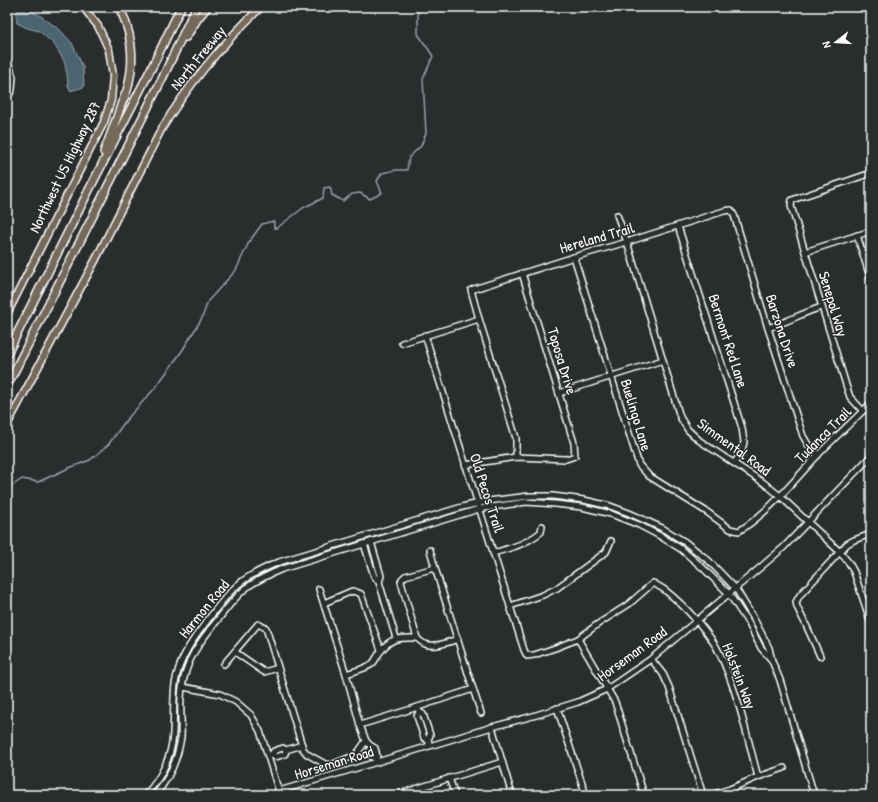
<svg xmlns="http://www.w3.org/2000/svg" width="878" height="802" font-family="'Patrick Hand',sans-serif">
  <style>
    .water { fill: #4c6570; stroke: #94a3a9 }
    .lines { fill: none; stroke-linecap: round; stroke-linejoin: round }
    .stream { stroke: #94a3a9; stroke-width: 1.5 }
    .minor-casing { stroke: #fff; stroke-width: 8 }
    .major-casing { stroke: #fff; stroke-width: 9 }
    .highway-casing { stroke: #fff; stroke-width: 10 }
    .minor { stroke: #2a2d2e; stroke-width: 5 }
    .major { stroke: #746a5a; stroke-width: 6 }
    .highway { stroke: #746a5a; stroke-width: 7 }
    .labels { text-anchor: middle; stroke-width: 3; stroke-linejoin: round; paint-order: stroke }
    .street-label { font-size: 15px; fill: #fff; stroke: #2a2d2e }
  </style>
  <rect width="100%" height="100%" fill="#2a2d2e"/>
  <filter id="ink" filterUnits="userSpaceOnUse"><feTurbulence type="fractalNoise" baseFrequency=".025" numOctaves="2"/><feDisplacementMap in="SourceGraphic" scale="8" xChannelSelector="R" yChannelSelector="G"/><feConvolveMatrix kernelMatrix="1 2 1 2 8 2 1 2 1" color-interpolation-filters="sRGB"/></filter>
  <g filter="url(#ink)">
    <path class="water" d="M 20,9 L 38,14 L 59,29 L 72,43 L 83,67 L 84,87 L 70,91 L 68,85 L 67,74 L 64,61 L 54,44 L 39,31 L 27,28 L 17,23 L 16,13 Z"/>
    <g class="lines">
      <path class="stream" d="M 7,489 L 22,479 L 38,482 L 69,468 L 90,460 L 108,445 L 127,419 L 156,387 L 182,351 L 202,318 L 208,301 L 236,270 L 249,242 L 262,224 L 269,222 L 274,222 L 274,228 L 277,228 L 303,208 L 323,198 L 324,188 L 330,187 L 332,195 L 343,201 L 352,194 L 360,193 L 370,199 L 382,193 L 377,181 L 382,173 L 396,170 L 407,170 L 409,157 L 421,146 L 426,133 L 423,79 L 433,56 L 418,34 L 418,7"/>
      <g class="minor-casing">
        <g id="minor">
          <path d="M 7,58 L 13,77 L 12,90 L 7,98"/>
          <path d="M 617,215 L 627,242 L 680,417 L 688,430 L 700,441 L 764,483 L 780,496 L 840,552 L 849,563 L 854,572 L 871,623"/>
          <path d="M 678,226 L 742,428 L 744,442 L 741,454 L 734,463"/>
          <path d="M 857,235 L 871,280"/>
          <path d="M 805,252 L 871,231"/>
          <path d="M 574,257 L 639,465 L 649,476 L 707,512 L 730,529 L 739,531 C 768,513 793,482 816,457 C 834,438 853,421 871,403"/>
          <path d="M 768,328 C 787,322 803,313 821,307"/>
          <path d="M 425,335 L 510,606 L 524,650 L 527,656 L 534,655 L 555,648 L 578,639 L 598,624 L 629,604 L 653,583 C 658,586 663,588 666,591 C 685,606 710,633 720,654 C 738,693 747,736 758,777"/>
          <path d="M 402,343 L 479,319"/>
          <path d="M 559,393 L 663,360"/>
          <path d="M 863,411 L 850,397 L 846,385 L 791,206 L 792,200 L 871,173"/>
          <path d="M 516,457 L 516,438 L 479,319 L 471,290 L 574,257 L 627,242 L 724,211 L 731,210 L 734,215 L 768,328 L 803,436 L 809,446 L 818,455"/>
          <path d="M 465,465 L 516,457 L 566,459 L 575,456 L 574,443 L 522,273"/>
          <path d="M 371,542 L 381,576 L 379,582"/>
          <path d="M 364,544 L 374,576 L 379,582 L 396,638"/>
          <path d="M 430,550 L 435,568"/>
          <path d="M 493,553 C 511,548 526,544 541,532 L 542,526"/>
          <path d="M 319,589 L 346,674"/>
          <path d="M 324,603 L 352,591 L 356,592 L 361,594 L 381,650"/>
          <path d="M 510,606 L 543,595 L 557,588 L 606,552 L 611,541"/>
          <path d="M 417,638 C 419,640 422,643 425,644 C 435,648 448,642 458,639"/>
          <path d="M 871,638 L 871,627"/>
          <path d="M 578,639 L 615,702 L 644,795"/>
          <path d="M 235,652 L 264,672 L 278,668"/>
          <path d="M 820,656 L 807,627 L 797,607 L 796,602 L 800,595 L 847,544 L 854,540 L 871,534"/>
          <path d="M 651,659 L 663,674 L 669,687 L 703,795"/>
          <path d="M 224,664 L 258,624 L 266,628 L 303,749 L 307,754 L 325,764 L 331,765 L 356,755 L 366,741"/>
          <path d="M 183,687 L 220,694 L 236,702 L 251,715 L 260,731 L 280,795"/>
          <path d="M 473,689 L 481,713"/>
          <path d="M 557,708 L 586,795"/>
          <path d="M 419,712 L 423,714 L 430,735 L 428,740 L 429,743"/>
          <path d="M 360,725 L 418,707"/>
          <path d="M 492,727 L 512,795"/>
          <path d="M 371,746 L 370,750 L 372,757 L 376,758"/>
          <path d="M 272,754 L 276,757 L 285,754 L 286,750"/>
          <path d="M 268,756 L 272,754 L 274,751 L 283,748 L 286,750 L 302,745"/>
          <path d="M 377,762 L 376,758 L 377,756 L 375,748 L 371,746 L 366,741 L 360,725 L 346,674 C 354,671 365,669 372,664 C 376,661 377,655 381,651 C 392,636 401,638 417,638 L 401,582 L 402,579 L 405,576 L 435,568 L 473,689 L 418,707 L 419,712 L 417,716 L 424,738 L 428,740"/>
          <path d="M 449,778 L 455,795"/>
          <path d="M 279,791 L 377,762 L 492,727 L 533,716 L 578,702 L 607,689 L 651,659 L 762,566 L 784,547 L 871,456"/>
          <path d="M 145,795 C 161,779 172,756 173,733 C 174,717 173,700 175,684 C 179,656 196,635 213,613 C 222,601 232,588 244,580 C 255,572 267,567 279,562 L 462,507 L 488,501 L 529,496 L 553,496 L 584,500 L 610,506 L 629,513 L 662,528 L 685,542 L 709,561 L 736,589 L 754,619 L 769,648 L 772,661 L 780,680 L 814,795"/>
          <path d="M 155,795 C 169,779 178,758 181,737 C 182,724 180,711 181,698 C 182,680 188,661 198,646 C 204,636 213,626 220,617 C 229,606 237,594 249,586 C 259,579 270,574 282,569 L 479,509 L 526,502 L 555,504 L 582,507 L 611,514 L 639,525 L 660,536 L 681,549 L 703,568 L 729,594 L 749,624 L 761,648 L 771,659"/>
          <path d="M 396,795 L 502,762"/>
          <path d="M 711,795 L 730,789 L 758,777 L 784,768"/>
        </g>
      </g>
      <g class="major-casing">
        <g id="major">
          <path d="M 7,314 L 104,122 L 111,100 L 113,76 L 109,50 L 98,26 L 83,7"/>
          <path d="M 7,425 L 96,259 L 161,130 C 188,85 222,44 261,7"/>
        </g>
      </g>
      <g class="highway-casing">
        <g id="highway">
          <path d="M 186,37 L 198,18 L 207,7"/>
          <path d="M 104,152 C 110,136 116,121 121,105 C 124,98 128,90 129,82 C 135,57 131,30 119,7"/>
          <path d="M 7,354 L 88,192 L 155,61 L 181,7"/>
          <path d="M 7,386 L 163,77 L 196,7"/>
        </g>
      </g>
      <use href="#minor" class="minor"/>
      <use href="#major" class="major"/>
      <use href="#highway" class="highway"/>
    </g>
  </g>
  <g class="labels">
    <g class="street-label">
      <text transform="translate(198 58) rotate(-51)" y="5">North Freeway</text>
      <text transform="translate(65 167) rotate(-64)" y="5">Northwest US Highway 287</text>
      <text transform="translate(597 238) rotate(-16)" y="5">Hereland Trail</text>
      <text transform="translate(833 304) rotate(73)" y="5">Senepol Way</text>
      <text transform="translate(782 331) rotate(72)" y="5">Barzona Drive</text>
      <text transform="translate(728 341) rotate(72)" y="5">Bermont Red Lane</text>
      <text transform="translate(562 361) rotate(73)" y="5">Toposa Drive</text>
      <text transform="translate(636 415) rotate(73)" y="5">Buelingo Lane</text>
      <text transform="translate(823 435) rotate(-45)" y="5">Tudanca Trail</text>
      <text transform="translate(734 447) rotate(36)" y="5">Simmental Road</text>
      <text transform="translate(487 493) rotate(72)" y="5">Old Pecos Trail</text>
      <text transform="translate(204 609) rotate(-51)" y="5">Harmon Road</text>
      <text transform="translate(632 654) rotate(-36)" y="5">Horseman Road</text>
      <text transform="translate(739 676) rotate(69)" y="5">Holstein Way</text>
      <text transform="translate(334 763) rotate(-17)" y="5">Horseman Road</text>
    </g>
  </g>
  <rect width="878" height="802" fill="none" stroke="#2a2d2e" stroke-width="24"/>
  <rect x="12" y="12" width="854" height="778" fill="none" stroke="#fff" stroke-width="1.5" filter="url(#ink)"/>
  <g transform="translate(836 42) rotate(253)" stroke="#2a2d2e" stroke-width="3" paint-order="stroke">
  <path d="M0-3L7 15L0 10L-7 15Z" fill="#ffffff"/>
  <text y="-6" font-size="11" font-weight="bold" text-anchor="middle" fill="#ffffff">N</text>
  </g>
</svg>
